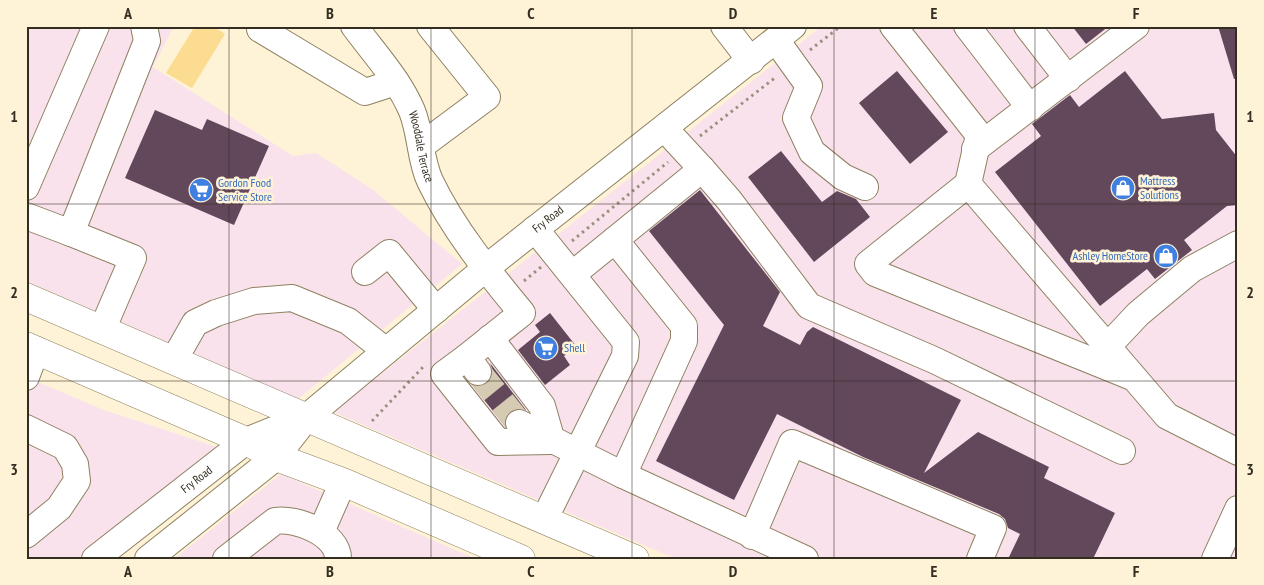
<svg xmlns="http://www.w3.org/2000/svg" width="1264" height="585" font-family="'PT Sans Narrow',sans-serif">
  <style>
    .commercial { fill: #fae2ed }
    .green { fill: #fbdc90 }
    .building { fill: #63485b }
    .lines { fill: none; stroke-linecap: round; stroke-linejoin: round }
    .minor-tunnel { stroke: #d5cbb3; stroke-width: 26; stroke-dasharray: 26 13; stroke-linecap: butt }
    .minor-casing { stroke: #8e8161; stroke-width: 28 }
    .major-casing { stroke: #8e8161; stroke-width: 29 }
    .path { stroke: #99917d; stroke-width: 3; stroke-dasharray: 2.5 4; stroke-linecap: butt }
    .minor { stroke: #fff; stroke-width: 26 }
    .major { stroke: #fff; stroke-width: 28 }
    .grid { fill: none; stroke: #332e21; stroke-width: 1; stroke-opacity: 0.55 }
    .labels { text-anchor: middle; stroke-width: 5; stroke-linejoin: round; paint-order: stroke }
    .street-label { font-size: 12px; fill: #332e21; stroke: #fef2d7 }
    .shop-label { font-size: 12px; fill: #366cbe; stroke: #fef2d7; text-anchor: start }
    .neatline { fill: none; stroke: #332e21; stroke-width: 2 }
    .grid-label { font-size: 16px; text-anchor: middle; font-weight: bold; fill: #332e21 }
  </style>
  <rect width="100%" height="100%" fill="#fef2d7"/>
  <g class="commercial">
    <path d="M 26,26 L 174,26 L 153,67 L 293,156 L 316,153 L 372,189 L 462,264 L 298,399 L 26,281 Z"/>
    <path d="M 822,26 L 1238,26 L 1238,559 L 676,559 L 333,412 Z"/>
    <path d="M 26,377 L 104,410 L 217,447 L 77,559 L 26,559 Z"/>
    <path d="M 281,474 L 476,559 L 174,559 Z"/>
  </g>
  <path class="green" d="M 195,26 L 213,26 L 225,34 L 192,88 L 166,73 Z"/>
  <g class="building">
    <path d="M 1072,26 L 1109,26 L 1086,44 Z"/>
    <path d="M 1218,26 L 1238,26 L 1238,78 L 1234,79 Z"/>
    <path d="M 897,71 L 948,132 L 910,164 L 859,103 Z"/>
    <path d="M 1125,71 L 1162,119 L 1214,113 L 1216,130 L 1238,158 L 1238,205 L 1227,206 L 1184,240 L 1192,250 L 1155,279 L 1147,269 L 1100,306 L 995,172 L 1041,136 L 1032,124 L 1070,95 L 1079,107 Z"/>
    <path d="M 155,110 L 202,130 L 207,119 L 269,146 L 234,225 L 125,178 Z"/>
    <path d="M 781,151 L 822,202 L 837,191 L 856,199 L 870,217 L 814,262 L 748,177 Z"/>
    <path d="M 700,190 L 780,292 L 763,326 L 800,345 L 807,332 L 813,327 L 961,400 L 924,473 L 978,432 L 1049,467 L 1044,478 L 1115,513 L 1093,559 L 1008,559 L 1020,534 L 1008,528 L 1005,519 L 999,514 L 863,457 L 777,414 L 734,500 L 656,461 L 724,325 L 649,231 Z"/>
    <path d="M 550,313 L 576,346 L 564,356 L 570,365 L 545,385 L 518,350 L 540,332 L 535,325 Z"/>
    <path d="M 490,363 L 526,410 L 518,408 L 510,411 L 505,417 L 505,426 L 473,386 L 486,384 L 491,378 L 493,371 Z"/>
  </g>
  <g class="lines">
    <path class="minor-tunnel" d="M 478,372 L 519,423"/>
    <g class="minor-casing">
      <g id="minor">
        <path id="s1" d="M 354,26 C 374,53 399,80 412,111 C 421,133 420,160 430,181 C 453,229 489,273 522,313 L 467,357 L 478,372"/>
        <path d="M 724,26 L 751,61"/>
        <path d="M 893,26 L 979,135 L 968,184 L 1167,416 L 1238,452"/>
        <path d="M 967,26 L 1030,108"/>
        <path d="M 1027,26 L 1068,79"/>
        <path d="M 260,29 L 365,92 L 396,82"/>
        <path d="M 776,40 L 809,86 L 796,118 L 812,152 L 843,177 L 865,187"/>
        <path d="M 421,146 L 487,97 L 430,26"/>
        <path d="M 975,149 L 1136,26"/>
        <path d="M 702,169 L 729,200 L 809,306 L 934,360 L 1122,451"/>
        <path d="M 968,184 L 868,264 L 875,273 L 1132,377"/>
        <path d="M 26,187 L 96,26"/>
        <path d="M 26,216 L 71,233"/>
        <path d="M 535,229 L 626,342 L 625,356 L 544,520"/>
        <path d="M 615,240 L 684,326 L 684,341 L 623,475"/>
        <path d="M 365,272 L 389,253 L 436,310"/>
        <path d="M 573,274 L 702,169 L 665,129"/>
        <path d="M 102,330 L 133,258 L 71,233 L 147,41 L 144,26"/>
        <path d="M 1108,346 L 1138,314 L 1192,269 L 1238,244"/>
        <path d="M 467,357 L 444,374 L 498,442 L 552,441 L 542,406 L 490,338"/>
        <path d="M 174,360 L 195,323 L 216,313 L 254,301 L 292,298 L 348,321 L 386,351"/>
        <path d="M 26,377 L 36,350"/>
        <path d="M 519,423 L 623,475 L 805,559"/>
        <path d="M 26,428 L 65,447 L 75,464 L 77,481 L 59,508 L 26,535"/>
        <path d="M 321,532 L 343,482"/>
        <path d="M 752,536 L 792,443 L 993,528 L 980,559"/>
        <path id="s2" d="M 95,559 L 246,441 L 306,417"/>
        <path id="s3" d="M 148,559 L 276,457 L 307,417 L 486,268 L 793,26"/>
        <path d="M 226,559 L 275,521 C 295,517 339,534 338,559"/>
        <path d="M 1215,559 L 1238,509"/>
      </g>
    </g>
    <g class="major-casing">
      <g id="major">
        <path d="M 26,297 L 635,559"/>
        <path d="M 26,346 L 246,441 L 276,457 L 343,482 L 521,559"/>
      </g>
    </g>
    <g class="path">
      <path d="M 810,50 L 841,26"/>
      <path d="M 700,136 L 776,77"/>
      <path d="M 572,241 L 668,162"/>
      <path d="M 524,281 L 541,267"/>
      <path d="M 372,421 L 424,366"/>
    </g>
    <use href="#minor" class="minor"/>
    <use href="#major" class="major"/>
  </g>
  <path class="grid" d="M 229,26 L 229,559M 431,26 L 431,559M 632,26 L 632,559M 834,26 L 834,559M 1035,26 L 1035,559M 26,204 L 1238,204M 26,381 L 1238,381"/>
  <defs>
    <g id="shop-disc" transform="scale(1.25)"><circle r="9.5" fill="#3f7fe0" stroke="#fef2d7"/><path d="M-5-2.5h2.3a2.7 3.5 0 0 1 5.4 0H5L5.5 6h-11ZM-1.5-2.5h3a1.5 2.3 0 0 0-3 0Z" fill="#fff"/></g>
    <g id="supermarket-disc" transform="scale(1.25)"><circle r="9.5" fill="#3f7fe0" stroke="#fef2d7"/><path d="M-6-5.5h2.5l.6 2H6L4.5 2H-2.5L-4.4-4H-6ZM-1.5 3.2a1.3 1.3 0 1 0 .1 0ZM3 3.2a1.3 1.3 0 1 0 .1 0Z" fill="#fff"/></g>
  </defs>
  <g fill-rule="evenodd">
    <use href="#shop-disc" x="1123" y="188"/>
    <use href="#supermarket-disc" x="201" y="190"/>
    <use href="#shop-disc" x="1166" y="256"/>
    <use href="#supermarket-disc" x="546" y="348"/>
  </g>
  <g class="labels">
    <g class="street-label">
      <text dy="4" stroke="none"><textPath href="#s1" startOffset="140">Wooddale Terrace</textPath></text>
      <text dy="4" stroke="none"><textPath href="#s3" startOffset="526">Fry Road</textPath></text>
      <text dy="4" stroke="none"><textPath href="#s2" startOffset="129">Fry Road</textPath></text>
    </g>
    <g class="shop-label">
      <text x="1140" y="185">Mattress<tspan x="1140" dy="14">Solutions</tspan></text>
      <text x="218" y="187">Gordon Food<tspan x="218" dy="14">Service Store</tspan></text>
      <text x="1148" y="260" text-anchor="end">Ashley HomeStore</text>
      <text x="564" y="352">Shell</text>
    </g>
  </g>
  <rect width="1264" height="585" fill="none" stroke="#fef2d7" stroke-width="55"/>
  <rect x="28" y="28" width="1208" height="530" class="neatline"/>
  <g class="grid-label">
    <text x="128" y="19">A</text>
    <text x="330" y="19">B</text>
    <text x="531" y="19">C</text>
    <text x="733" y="19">D</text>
    <text x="934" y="19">E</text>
    <text x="1136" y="19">F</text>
    <text x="14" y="122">1</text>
    <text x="1250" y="122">1</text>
    <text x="14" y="298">2</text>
    <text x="1250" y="298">2</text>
    <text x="14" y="475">3</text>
    <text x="1250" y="475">3</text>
    <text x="128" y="577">A</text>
    <text x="330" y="577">B</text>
    <text x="531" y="577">C</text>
    <text x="733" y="577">D</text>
    <text x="934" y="577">E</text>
    <text x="1136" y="577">F</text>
  </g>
</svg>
